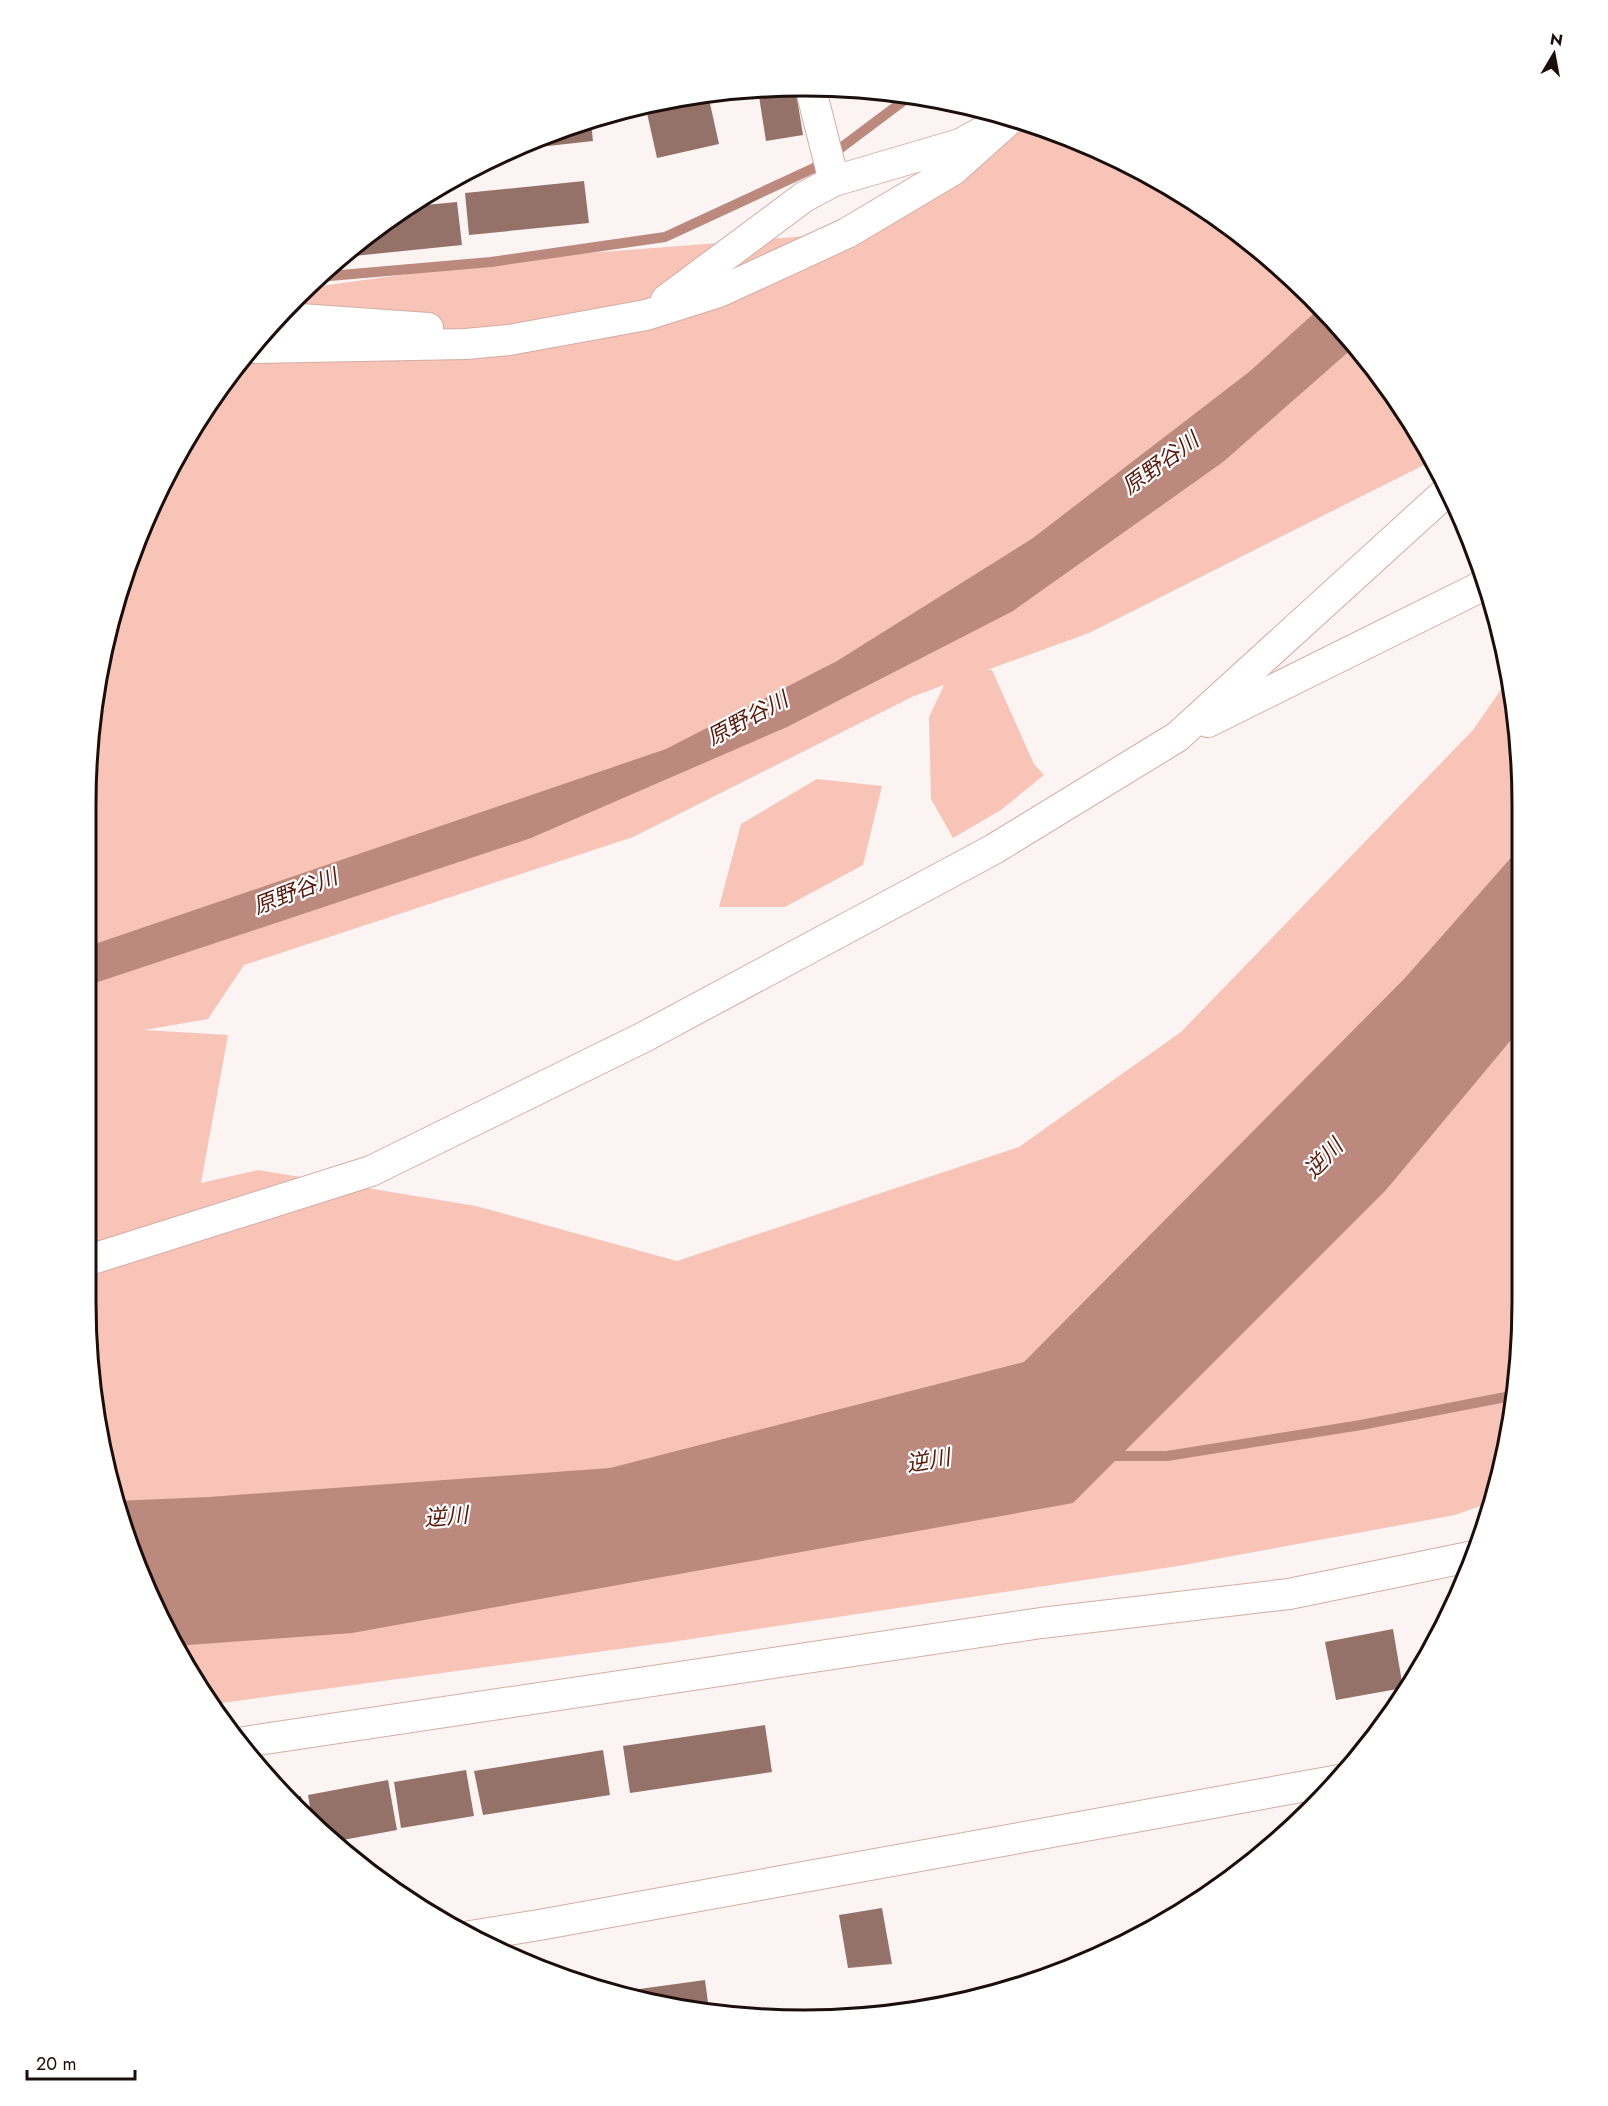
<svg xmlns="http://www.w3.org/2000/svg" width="1608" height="2106" font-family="Jost,'Noto Sans JP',sans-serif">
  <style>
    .green { fill: #f7c4b7 }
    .water { fill: #bb897d }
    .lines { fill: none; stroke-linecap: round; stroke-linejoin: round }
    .stream { stroke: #bb897d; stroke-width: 10 }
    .building { fill: #957269 }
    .street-casing { stroke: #d3ada4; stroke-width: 32 }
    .street { stroke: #fff; stroke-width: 30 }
    .labels { text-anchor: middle; stroke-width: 4.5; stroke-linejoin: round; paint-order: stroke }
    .water-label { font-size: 22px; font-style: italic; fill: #571a0c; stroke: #fff }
    .rim { fill: none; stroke: #1b0e0b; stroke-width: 3 }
  </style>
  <rect width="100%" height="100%" fill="#fcf4f2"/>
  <g class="green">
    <path d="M 1007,118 L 1079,140 L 1203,206 L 1312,296 L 1401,405 L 1430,462 L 1089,633 L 987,670 L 992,670 L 1034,764 L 1044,775 L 1001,810 L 953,838 L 931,799 L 929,717 L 944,685 L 914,696 L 633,837 L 244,965 L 208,1019 L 144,1030 L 228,1035 L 201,1183 L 258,1170 L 476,1206 L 677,1261 L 1019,1147 L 1181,1032 L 1473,730 L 1509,678 L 1516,711 L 1516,1396 L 1492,1502 L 1455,1515 L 1178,1566 L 671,1642 L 214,1704 L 182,1662 L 110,1488 L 86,1302 L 87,757 L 110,618 L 160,486 L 234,367 L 296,296 L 306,288 L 524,258 L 847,233 Z"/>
    <path d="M 817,779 L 882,786 L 863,865 L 785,907 L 719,907 L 741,824 Z"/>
  </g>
  <g class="water">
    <path d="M 1321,307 L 1354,347 L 1223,462 L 1013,611 L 787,727 L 531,838 L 86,986 L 86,947 L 666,749 L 837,661 L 1033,538 L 1249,372 Z"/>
    <path d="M 1516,852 L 1516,1034 L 1386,1190 L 1073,1503 L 352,1633 L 175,1646 L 115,1501 L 209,1497 L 610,1468 L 1024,1362 L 1405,978 Z"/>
  </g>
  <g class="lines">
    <g class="stream">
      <path d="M 318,277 L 491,262 L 665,237 L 814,168 L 910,96"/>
      <path d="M 1108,1456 L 1167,1456 L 1361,1425 L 1516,1395"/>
    </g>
  </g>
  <g class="building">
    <path d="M 795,86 L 803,135 L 766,141 L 758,90 Z"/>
    <path d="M 709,99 L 719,144 L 657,158 L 647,113 Z"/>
    <path d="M 591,121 L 593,141 L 512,150 L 529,140 Z"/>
    <path d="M 584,181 L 589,223 L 469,235 L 465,193 Z"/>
    <path d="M 457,202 L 462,245 L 344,257 L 404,207 Z"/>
    <path d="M 1393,1629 L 1403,1688 L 1336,1700 L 1325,1642 Z"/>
    <path d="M 765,1725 L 772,1772 L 630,1793 L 623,1746 Z"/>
    <path d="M 603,1750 L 610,1795 L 483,1815 L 474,1771 Z"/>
    <path d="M 466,1770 L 474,1816 L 401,1828 L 394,1782 Z"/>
    <path d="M 388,1780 L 397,1830 L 332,1842 L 313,1825 L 308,1795 Z"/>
    <path d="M 301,1796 L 304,1817 L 286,1797 Z"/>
    <path d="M 882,1908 L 892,1964 L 848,1968 L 839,1915 Z"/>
    <path d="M 705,1980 L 709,2010 L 663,2007 L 633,1996 L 632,1990 Z"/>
  </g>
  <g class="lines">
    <g class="street-casing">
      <g id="street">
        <path d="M 810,86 L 834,181"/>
        <path d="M 666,300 L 804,197 L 834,181 L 960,144 L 982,132"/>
        <path d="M 276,319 L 286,318 L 428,328"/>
        <path d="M 250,348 L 466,344 L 509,340 L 646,315 L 719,292 L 847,233 L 953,170 L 1010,119"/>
        <path d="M 1208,722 L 1476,589 L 1486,582"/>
        <path d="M 86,1261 L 371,1171 L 644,1037 L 994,849 L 1177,737 L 1445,493"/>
        <path d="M 244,1742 L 1041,1623 L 1289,1594 L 1474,1556"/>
        <path d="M 470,1936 L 539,1925 L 1339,1780"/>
      </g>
    </g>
    <use href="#street" class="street"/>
  </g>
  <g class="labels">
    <g class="water-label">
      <text transform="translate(1160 463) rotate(-36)" y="8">原野谷川</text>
      <text transform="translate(747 718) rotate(-28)" y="8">原野谷川</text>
      <text transform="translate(295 891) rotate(-21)" y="8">原野谷川</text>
      <text transform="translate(1323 1158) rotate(-46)" y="8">逆川</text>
      <text transform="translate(928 1460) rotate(-10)" y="8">逆川</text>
      <text transform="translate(446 1516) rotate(-5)" y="8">逆川</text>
    </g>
  </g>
  <path d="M0 0H1608V2106H0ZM804 96H804A708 708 0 0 1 1512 804V1302A708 708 0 0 1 804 2010H804A708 708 0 0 1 96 1302V804A708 708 0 0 1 804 96Z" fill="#fff" fill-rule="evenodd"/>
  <path class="rim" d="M804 96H804A708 708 0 0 1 1512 804V1302A708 708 0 0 1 804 2010H804A708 708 0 0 1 96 1302V804A708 708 0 0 1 804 96Z"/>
  <g transform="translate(1554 54) rotate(10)" stroke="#ffffff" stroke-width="4.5" paint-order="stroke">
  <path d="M0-4.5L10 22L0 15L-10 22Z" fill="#1b0e0b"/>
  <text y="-9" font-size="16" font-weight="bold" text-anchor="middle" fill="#1b0e0b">N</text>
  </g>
  <path d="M27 2070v9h108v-9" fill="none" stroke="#1b0e0b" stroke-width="3"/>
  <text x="36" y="2070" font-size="18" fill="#1b0e0b" stroke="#ffffff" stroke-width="4.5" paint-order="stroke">20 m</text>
</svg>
